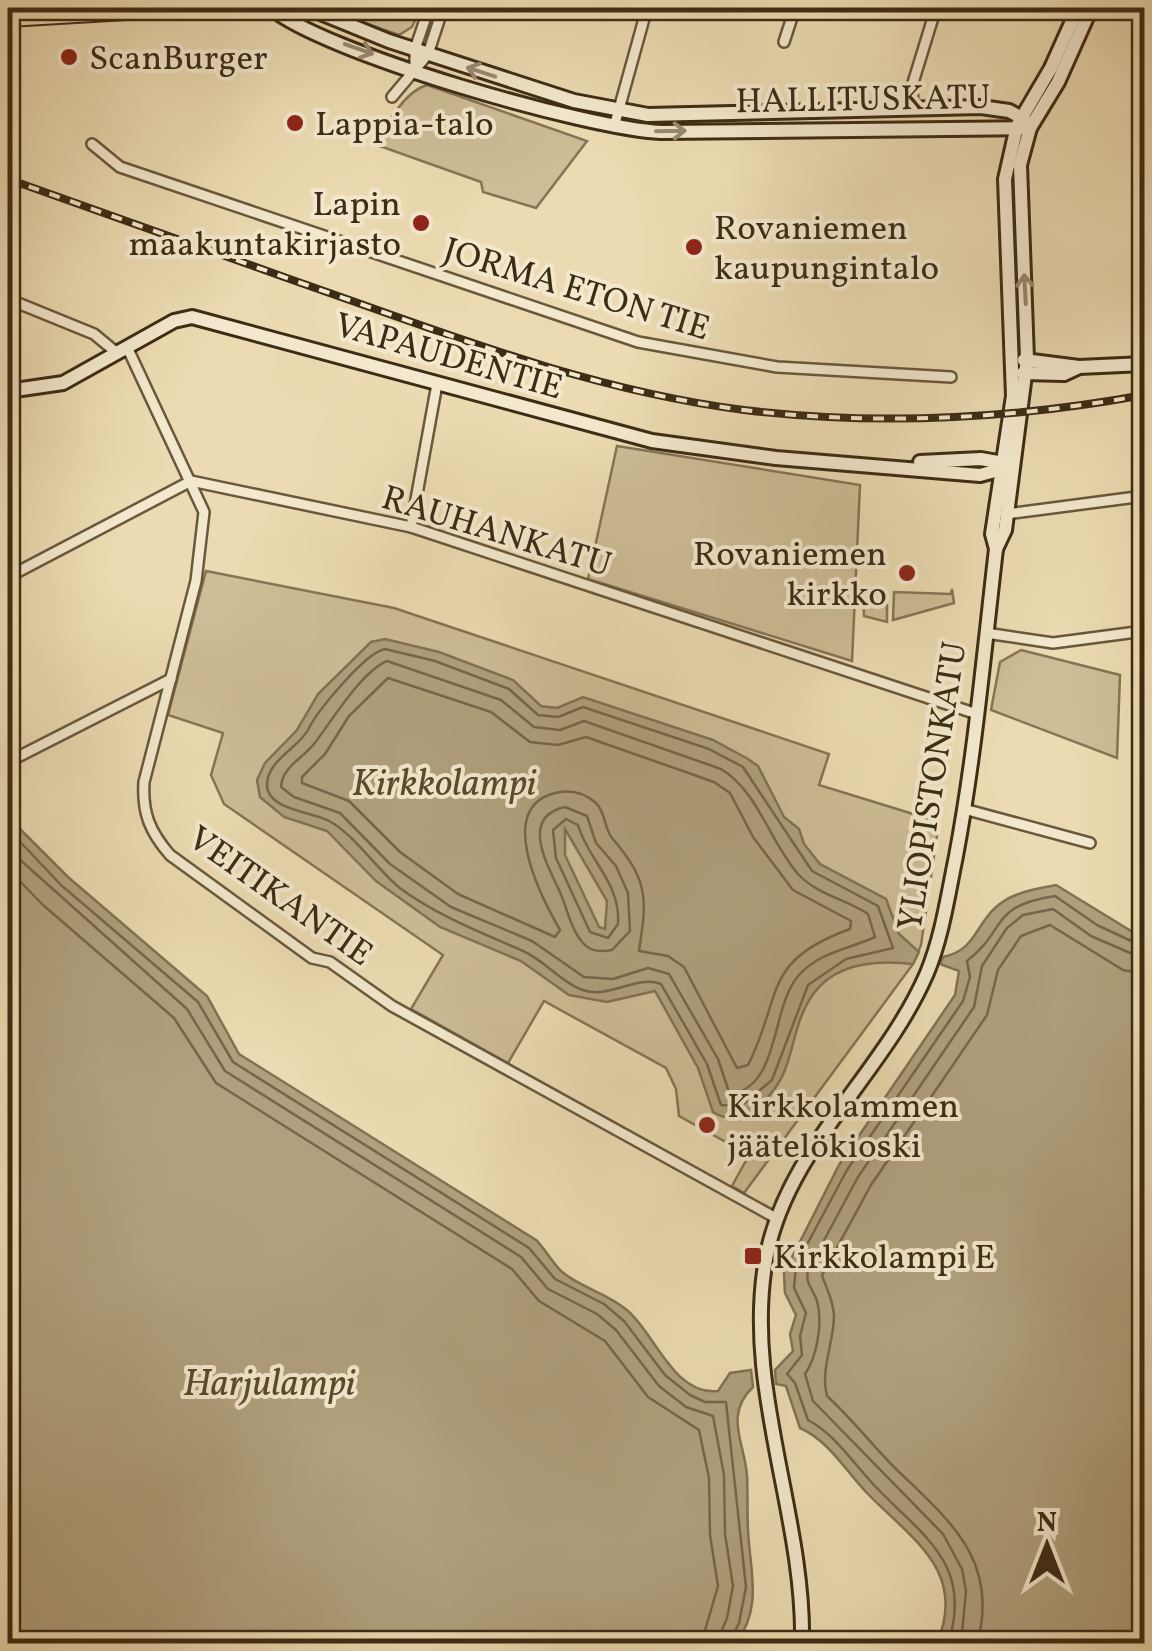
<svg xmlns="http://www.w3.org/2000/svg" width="1152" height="1651" font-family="Vollkorn,serif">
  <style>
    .green { fill: #cebd97; stroke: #867456; stroke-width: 2.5 }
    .water { fill: #b0a07d; stroke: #827253; stroke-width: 2.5; fill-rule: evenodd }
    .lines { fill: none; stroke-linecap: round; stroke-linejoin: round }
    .shore { stroke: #766649; stroke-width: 2.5 }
    .street-casing { stroke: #69583c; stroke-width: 14 }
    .secondary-casing { stroke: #3d2c15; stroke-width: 18 }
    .highway-casing { stroke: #3d2c15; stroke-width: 22 }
    .street { stroke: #f3e8cd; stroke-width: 9 }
    .secondary { stroke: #f3e8cd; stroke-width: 12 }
    .highway { stroke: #ecdbb2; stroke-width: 18 }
    .rail-casing { stroke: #3d2c15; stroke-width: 8 }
    .rail { stroke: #f3e8cd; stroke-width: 4; stroke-dasharray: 11; stroke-linecap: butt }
    .oneway { stroke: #988a71 }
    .poi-dot { fill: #8f2418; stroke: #f3e8cd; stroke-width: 4 }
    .labels { text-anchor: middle; stroke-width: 8; stroke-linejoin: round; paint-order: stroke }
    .poi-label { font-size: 35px; fill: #3d2c15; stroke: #f3e8cd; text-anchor: start }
    .street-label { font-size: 35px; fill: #3d2c15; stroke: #f3e8cd }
    .water-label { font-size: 38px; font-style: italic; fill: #5a492f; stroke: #f3e8cd }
  </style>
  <rect width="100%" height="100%" fill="#ecdbb2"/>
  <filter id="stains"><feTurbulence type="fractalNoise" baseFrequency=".002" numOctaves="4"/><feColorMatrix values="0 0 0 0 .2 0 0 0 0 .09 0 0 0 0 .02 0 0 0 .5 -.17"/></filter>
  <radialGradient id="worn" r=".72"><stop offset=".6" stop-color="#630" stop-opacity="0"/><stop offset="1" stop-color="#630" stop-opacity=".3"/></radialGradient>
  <g class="green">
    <path d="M 322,8 L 413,8 L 420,10 L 412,27 L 399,35 Z"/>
    <path d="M 427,85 L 587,141 L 536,208 L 483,192 L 481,182 L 377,145 C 387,125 403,92 427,85 Z"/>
    <path d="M 617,446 L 860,485 L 852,661 L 588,579 Z"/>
    <path d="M 206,571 L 394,608 L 829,754 L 819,785 L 939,822 L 921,945 L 913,964 L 744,1193 L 732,1186 L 749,1155 L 679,1116 L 676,1089 L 666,1068 L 544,1001 L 508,1063 L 411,1009 L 443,955 L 224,804 L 211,775 L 223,733 L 168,715 Z"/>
    <path d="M 952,589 L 954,603 L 893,620 L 894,592 L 951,594 Z"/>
    <path d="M 863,593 L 887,593 L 887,622 L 864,616 Z"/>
    <path d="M 1021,650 L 1120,675 L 1117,758 L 991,710 L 1000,662 Z"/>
  </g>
  <g class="water">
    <path d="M 385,639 L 439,652 L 513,680 L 541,706 L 557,708 L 583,697 L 713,740 L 748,759 L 758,766 L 784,817 L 799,829 L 804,844 L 820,864 L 886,899 L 899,934 L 919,952 L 913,964 C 880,960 837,962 814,993 C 785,1033 800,1074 756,1108 C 741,1119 730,1122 713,1112 L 698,1068 L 655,991 L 607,1002 L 569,995 L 521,961 L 440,927 L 376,881 L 327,831 L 284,817 L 260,797 L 257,780 L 265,763 L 297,730 L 318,694 L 371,642 ZM 565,829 L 607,901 L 605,929 L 599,927 L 565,855 Z"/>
    <path d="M 8,817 L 68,877 L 207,996 L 239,1054 L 536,1240 C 545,1249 552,1262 561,1271 C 580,1288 608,1293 628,1311 C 655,1334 674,1396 718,1391 L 730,1373 L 751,1370 L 753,1387 C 724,1415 744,1441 747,1475 C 748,1493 747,1512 748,1530 C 750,1572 763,1607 736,1643 L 8,1643 Z"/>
    <path d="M 1056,885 L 1144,939 L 1144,1643 L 937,1643 C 968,1570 910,1538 867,1493 C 845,1470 829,1441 800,1428 L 786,1386 L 776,1384 L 775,1370 L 793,1351 L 790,1334 L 796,1315 L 785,1293 L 784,1273 L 839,1165 L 955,995 L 959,971 L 940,964 L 943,957 C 975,950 974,928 995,908 C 1012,892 1033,890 1056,885 Z"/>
  </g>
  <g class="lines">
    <g class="shore">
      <path d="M 385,649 L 435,661 L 509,689 L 538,715 L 558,717 L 583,707 L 709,749 L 743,767 L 812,871 L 878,906 L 893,948 L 846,959 L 808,985 L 772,1080 L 741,1106 L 721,1105 L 707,1064 L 661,984 C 635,974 609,1001 580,989 C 560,981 544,960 523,951 C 480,932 440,917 401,889 C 377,870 354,834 329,821 C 313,812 266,810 267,784 C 268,760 298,748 308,730 C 317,711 366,652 385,649 Z"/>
      <path d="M 387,661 L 501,700 L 534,727 L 560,730 L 584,721 L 721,769 C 759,792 770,843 799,875 C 818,895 846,899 868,914 L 875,937 C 849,949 819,952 798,976 C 770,1010 781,1085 730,1095 L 718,1059 L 669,974 L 648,968 L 613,979 L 584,977 L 532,941 L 451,907 L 390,864 L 340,813 L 294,797 L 281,787 C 282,767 302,759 314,744 C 331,722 361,672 387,661 Z"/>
      <path d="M 388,678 L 491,712 L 530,742 L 558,745 L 586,737 L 714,782 L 730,793 L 753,837 L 793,890 L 851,921 L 850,929 C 761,961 783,996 748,1065 L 737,1068 L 684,967 L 668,956 L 639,951 C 647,899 649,881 612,838 C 604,828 606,813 596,803 C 586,794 573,790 560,792 C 492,803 541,897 560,930 L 555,937 L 458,894 L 400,852 L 349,801 L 302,783 L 302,777 L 325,754 L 349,716 Z"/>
      <path d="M 565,807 L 587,816 L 596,843 L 616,866 L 628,893 L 630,931 L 612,950 C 601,952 591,952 583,943 C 571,930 567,908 560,892 C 548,866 519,817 565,807 Z"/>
      <path d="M 566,819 L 578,825 C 588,860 621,883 618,924 L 608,938 L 590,932 L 556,858 L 553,830 Z"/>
      <path d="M 8,829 L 61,885 L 198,1002 L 233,1062 L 529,1248 L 555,1279 L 604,1304 L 624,1321 L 665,1375 L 690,1395 L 705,1402 L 726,1402 L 746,1587 L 739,1623 L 729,1644"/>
      <path d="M 8,849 L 187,1009 L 225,1071 L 521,1257 L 548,1289 L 597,1314 L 616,1330 L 659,1386 L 686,1407 L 713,1416 L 724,1475 L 725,1534 L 733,1586 L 727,1618 L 716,1644"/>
      <path d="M 8,869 L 43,905 L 174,1018 L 216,1083 L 512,1269 L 539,1301 L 605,1341 L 648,1397 L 699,1430 L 709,1478 L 710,1535 L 718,1586 L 701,1644"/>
      <path d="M 948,1644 C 974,1563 922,1536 874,1485 C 852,1462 836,1435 808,1420 L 795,1383 L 787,1374 L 802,1355 L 800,1336 L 806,1313 L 794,1288 L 796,1265 L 847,1170 L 963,1001 L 970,977 L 967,961 C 1008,929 989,906 1055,896 L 1097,925 L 1144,947"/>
      <path d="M 961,1644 L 966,1591 L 962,1569 L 943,1534 L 813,1401 L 805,1374 C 817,1357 823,1322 817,1301 C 813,1288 805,1285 808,1270 L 858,1177 L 974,1007 L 982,966 L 1007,928 L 1023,915 L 1053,909 L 1091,936 L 1144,959"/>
      <path d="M 977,1644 C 1000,1561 950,1521 897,1470 C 873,1446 852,1419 827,1396 C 820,1369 834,1343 834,1315 C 833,1299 826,1288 822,1275 L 871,1185 L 987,1015 L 998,970 L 1021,936 L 1050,925 L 1123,970 L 1144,974"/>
    </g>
    <g class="street-casing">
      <g id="street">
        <path d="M 784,42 L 795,8"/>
        <path d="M 415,68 L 415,49 L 429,8"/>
        <path d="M 392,97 L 428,54 L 443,8"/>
        <path d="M 913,107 L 912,86 L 936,8"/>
        <path d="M 614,127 L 647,8"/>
        <path d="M 92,144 L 120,167 L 638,342 L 777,367 L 951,377"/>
        <path d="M 8,299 L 94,334 L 117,353"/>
        <path d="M 127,347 L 204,512 L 196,581 L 144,782 C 142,813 150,832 170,855 L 312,958 L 330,962 L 392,1006 L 776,1218"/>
        <path d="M 1006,514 L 1144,496"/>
        <path d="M 411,527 L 437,384"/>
        <path d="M 8,577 L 191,481 L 411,527 L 977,714"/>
        <path d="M 986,633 L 1053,643 L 1144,631"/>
        <path d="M 8,762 L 171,679"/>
        <path d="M 964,809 L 1090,843"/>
      </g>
    </g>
    <g class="secondary-casing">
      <g id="secondary">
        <path d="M 271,8 C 324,53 588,129 661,132 L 1030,128"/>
        <path d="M 308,8 L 389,41 L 574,101 L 648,115 L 981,107 L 1009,111 L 1024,119"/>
        <path d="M 1024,360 L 1079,367 L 1144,364"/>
        <path d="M 1023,373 L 1064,374 L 1079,367"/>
        <path d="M 8,391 L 63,383 L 174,321 L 192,317 L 652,441 L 776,458 L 980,475 L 1013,466"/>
        <path d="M 920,462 L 981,459 L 1009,464"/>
        <path d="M 996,549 L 1005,530 L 1027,359 L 1020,165 L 1030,128 L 1058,82 L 1091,8"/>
        <path d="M 802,1644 C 805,1514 741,1383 767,1254 C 789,1146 884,1073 927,973 C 942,937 948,895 956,856 C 975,755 984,652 996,549 L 992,534 L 1013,396 L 1005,179 L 1017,126 L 1051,68 L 1078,8"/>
      </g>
    </g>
    <g class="highway-casing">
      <path id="highway" d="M 8,17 L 161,8"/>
    </g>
    <use href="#street" class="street"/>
    <use href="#secondary" class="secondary"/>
    <use href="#highway" class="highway"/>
    <g class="rail-casing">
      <path id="rail" d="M 8,179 C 124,220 241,262 358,303 C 484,348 610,393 744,410 C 879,426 1012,419 1144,395"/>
    </g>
    <use href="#rail" class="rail"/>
  </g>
  <defs><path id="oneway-shaft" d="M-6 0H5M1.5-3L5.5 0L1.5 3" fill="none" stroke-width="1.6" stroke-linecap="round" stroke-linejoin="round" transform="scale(2.5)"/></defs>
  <g class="oneway">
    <use href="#oneway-shaft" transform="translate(359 49) rotate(19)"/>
    <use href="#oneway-shaft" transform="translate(481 72) rotate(-162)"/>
    <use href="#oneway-shaft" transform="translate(671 131) rotate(-1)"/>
    <use href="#oneway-shaft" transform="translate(1025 289) rotate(-93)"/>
  </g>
  <g class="poi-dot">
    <circle cx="69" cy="57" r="10"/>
    <circle cx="295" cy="123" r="10"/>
    <circle cx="421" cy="223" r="10"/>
    <circle cx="694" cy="247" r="10"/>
    <circle cx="907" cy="573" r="10"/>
    <circle cx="707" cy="1125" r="10"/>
    <rect x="743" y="1246" width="20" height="20" rx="5"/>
  </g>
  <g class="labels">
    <g class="poi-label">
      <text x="89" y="69">ScanBurger</text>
      <text x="315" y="135">Lappia-talo</text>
      <text x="401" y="215" text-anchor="end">Lapin<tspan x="401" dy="40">maakuntakirjasto</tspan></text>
      <text x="714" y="239">Rovaniemen<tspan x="714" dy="40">kaupungintalo</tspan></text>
      <text x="887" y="565" text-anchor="end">Rovaniemen<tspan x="887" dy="40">kirkko</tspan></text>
      <text x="727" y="1117">Kirkkolammen<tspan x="727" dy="40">jäätelökioski</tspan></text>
      <text x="773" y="1268">Kirkkolampi E</text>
    </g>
    <g class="street-label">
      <text transform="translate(863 98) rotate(-1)" y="12">HALLITUSKATU</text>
      <text transform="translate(577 288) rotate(17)" y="12">JORMA ETON TIE</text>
      <text transform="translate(449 355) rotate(16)" y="12">VAPAUDENTIE</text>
      <text transform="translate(497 530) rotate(17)" y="12">RAUHANKATU</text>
      <text transform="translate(931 786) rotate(-81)" y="12">YLIOPISTONKATU</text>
      <text transform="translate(281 895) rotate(35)" y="12">VEITIKANTIE</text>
    </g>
    <g class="water-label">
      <text x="444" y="795">Kirkkolampi</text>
      <text x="269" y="1395">Harjulampi</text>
    </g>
  </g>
  <rect width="1152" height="1651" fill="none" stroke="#ecdbb2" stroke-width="40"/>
  <rect x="10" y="10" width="1132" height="1631" fill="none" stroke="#3d2c15" stroke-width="5"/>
  <rect x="20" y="20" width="1112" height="1611" fill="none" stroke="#3d2c15" stroke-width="2.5"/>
  <g transform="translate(1047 1546)" stroke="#f3e8cd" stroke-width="8" paint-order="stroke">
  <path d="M0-8L18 38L0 25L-18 38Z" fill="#3d2c15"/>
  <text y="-15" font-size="28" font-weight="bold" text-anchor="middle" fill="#3d2c15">N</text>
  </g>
  <rect width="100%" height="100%" filter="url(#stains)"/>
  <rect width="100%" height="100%" fill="url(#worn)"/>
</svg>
